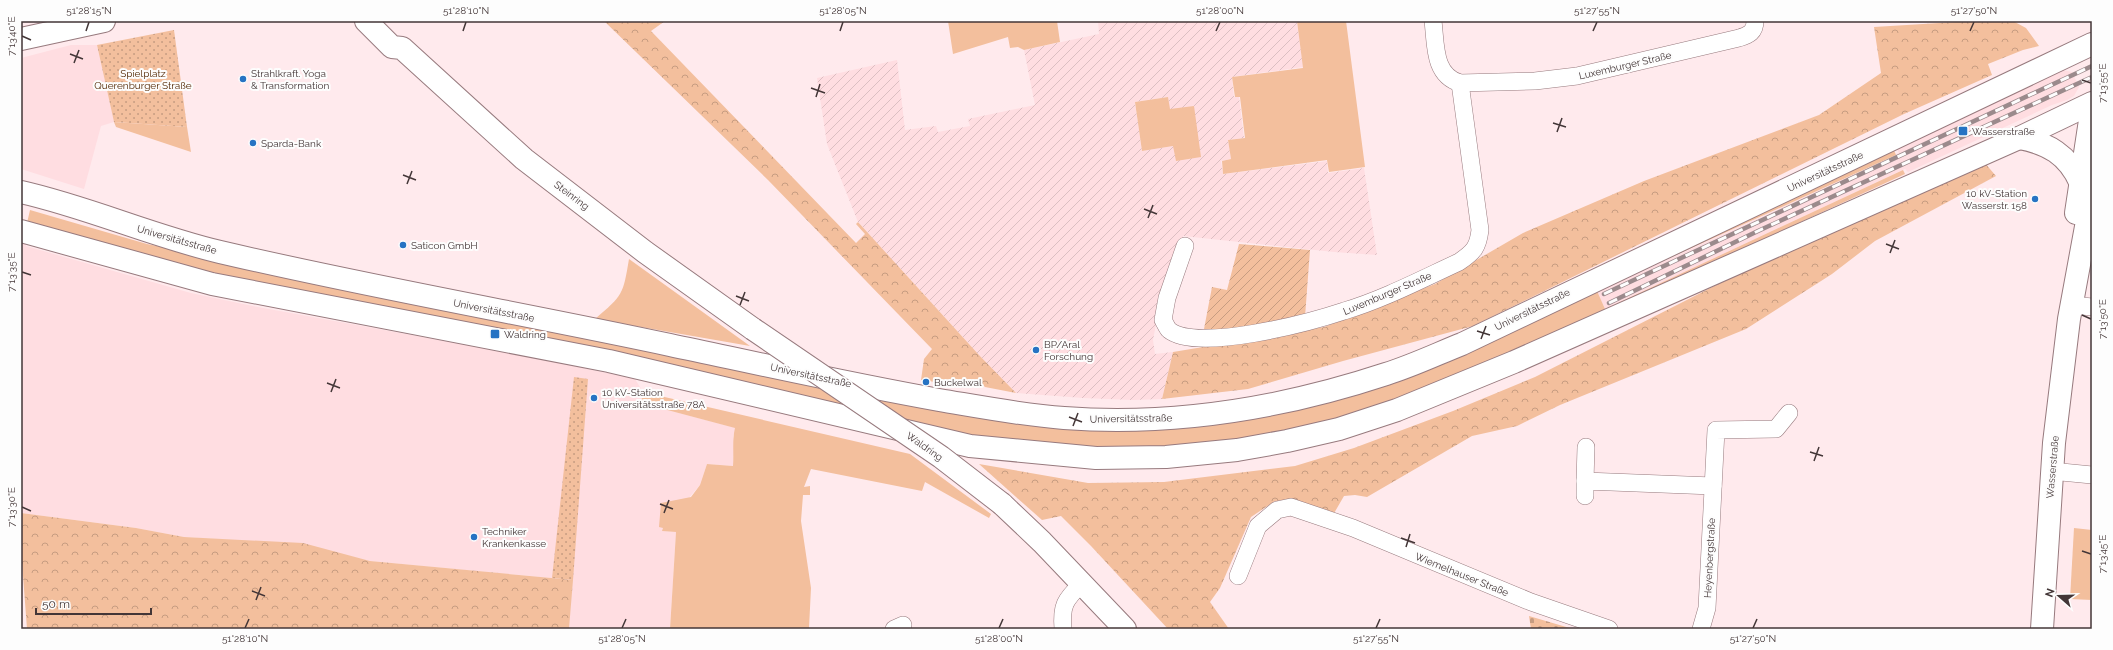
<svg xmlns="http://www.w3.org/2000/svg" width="2113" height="650" font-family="Raleway,sans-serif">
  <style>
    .built { fill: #ffdde1 }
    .industrial { fill: url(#industrial-furrows); fill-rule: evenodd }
    .grass { fill: #f3bf9d }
    .forest { fill: url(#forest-crowns) }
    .cemetery { fill: url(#cemetery-stones) }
    .park { fill: url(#park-dots) }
    .garden { fill: url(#garden-furrows) }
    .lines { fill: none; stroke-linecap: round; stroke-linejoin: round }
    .street-casing { stroke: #977a7e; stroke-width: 18 }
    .secondary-casing { stroke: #977a7e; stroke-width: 24 }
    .street { stroke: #fff; stroke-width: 17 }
    .secondary { stroke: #fff; stroke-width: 22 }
    .rail-casing { stroke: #9b8a8c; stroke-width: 4.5 }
    .rail { stroke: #fdfdfd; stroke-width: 3; stroke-dasharray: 9; stroke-linecap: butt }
    .secondary-bridge-casing { stroke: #977a7e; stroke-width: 24; stroke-linecap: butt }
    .secondary-bridge { stroke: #fff; stroke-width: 22 }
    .ticks { fill: none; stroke: #433637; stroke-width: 1.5 }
    .poi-dot { fill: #2673c3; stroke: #fdfdfd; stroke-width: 1.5 }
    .labels { text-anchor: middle; stroke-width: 4; stroke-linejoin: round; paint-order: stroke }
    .street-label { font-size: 10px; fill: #433637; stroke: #fdfdfd }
    .park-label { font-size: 10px; fill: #542a06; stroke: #fdfdfd }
    .poi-label { font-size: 10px; fill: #433637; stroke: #fdfdfd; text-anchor: start }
    .neatline { fill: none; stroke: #433637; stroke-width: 1.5 }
    .ticks-label { font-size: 10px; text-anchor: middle; fill: #433637 }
  </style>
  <defs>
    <pattern id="industrial-furrows" width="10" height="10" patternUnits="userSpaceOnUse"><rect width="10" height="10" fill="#ffdde1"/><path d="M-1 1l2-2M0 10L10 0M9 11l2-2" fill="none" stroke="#dcbec2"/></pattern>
    <pattern id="forest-crowns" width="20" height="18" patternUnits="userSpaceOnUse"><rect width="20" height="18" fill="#f3bf9d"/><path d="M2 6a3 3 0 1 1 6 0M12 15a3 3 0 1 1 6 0" fill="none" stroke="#c69c81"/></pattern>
    <pattern id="cemetery-stones" width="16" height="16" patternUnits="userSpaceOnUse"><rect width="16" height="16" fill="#f3bf9d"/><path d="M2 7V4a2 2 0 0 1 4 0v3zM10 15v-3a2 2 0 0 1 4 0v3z" fill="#c69c81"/></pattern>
    <pattern id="park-dots" width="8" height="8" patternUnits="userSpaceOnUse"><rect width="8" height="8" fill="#f3bf9d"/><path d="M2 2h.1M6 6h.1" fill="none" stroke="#c69c81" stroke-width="1.8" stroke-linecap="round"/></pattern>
    <pattern id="garden-furrows" width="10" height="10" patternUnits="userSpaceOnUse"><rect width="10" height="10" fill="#f3bf9d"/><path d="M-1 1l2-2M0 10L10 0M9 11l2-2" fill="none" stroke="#c69c81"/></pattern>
  </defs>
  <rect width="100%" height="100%" fill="#ffeaed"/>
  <g class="built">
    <path d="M 71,45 L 97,45 L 114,122 L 101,126 L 84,189 L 21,169 L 21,58 Z"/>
    <path d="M 2063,70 L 2072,72 L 2079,87 L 2074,96 L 2067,100 L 2052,105 L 1908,172 L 1905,169 L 1605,309 L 1597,292 L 1896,155 L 1899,153 L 1896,147 Z"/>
    <path d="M 21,240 L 24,240 L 26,246 L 191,293 L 253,306 L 537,358 L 635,379 L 643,392 L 641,403 L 736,428 L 733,437 L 735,443 L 733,466 L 707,464 L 700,485 L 663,528 L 663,531 L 676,532 L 670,629 L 569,629 L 572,580 L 370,561 L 303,545 L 184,537 L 136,528 L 21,513 Z"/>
  </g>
  <path class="industrial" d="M 1098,21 L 1297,21 L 1303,67 L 1232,77 L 1234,97 L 1239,97 L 1244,138 L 1228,140 L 1231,159 L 1221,161 L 1223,174 L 1327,161 L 1328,173 L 1364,168 L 1377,255 L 1334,252 L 1183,236 L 1161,298 L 1153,340 L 1155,354 L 1173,352 L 1162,399 L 1133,400 L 1083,398 L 1016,393 L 979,355 L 858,222 L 827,144 L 817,78 L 897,60 L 905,130 L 936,126 L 938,132 L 970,126 L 968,119 L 1035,105 L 1024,50 L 1099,34 ZM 1168,97 L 1173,146 L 1142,151 L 1135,102 Z"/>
  <g class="grass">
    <path d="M 948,21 L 1057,21 L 1060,42 L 1024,50 L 1018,47 L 1010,48 L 1008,37 L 953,54 Z"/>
    <path d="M 1297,21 L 1346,21 L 1365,167 L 1329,172 L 1327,160 L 1223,174 L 1222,161 L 1231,159 L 1228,140 L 1245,138 L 1240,97 L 1235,97 L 1232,77 L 1303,68 Z"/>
    <path d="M 1168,97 L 1170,109 L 1194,106 L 1201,157 L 1176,161 L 1173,146 L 1142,151 L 1135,102 Z"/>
    <path d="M 114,122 L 187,127 L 191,152 L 116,127 Z"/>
    <path d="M 1893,148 L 1896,155 L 1597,291 L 1605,309 L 1903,170 L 1905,174 L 1568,329 L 1367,411 L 1246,441 L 1107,450 L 982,438 L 252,284 L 27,223 L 30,210 L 147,244 L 980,416 L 1275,412 Z"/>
    <path d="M 629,259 L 750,346 L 595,319 C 623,295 623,295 629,259 Z"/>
    <path d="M 643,392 L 910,454 L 991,514 L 989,518 L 925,482 L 922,491 L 811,469 L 804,487 L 810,486 L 810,495 L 803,495 L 801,521 L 811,588 L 809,628 L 670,629 L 676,532 L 662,531 L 663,528 L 659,527 L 661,503 L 691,497 L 700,485 L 707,464 L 733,466 C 734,453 732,440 735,428 L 641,403 Z"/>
    <path d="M 2074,528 L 2092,530 L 2092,600 L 2070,599 Z"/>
  </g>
  <g class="forest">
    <path d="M 604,21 L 665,21 L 651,31 L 856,243 L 865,234 L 856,224 L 858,222 L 979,355 L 1016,393 L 985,387 L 977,379 L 970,385 L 964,386 L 921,380 L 924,359 L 932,349 L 768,180 Z"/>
    <path d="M 1972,21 L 2013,21 L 2026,28 L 2039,46 L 2023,50 L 1988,64 L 1992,75 L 1904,114 L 1473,326 L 1343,361 L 1248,389 L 1162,399 L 1173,352 L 1324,327 L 1435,284 L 1523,233 L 1644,181 L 1819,115 L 1881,73 L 1874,27 Z"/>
    <path d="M 1984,162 L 1996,176 L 1875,241 L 1832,274 L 1746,329 L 1560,405 L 1517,426 L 1472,436 L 1367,497 L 1355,495 L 1344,496 L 1333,515 L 1291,500 L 1275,501 L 1251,517 L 1220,588 L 1210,602 L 1229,629 L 1168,629 L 1091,546 L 1061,516 L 1042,520 L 979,464 L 1088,483 L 1164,482 L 1295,466 L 1354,448 L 1453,411 L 1535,377 L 1805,240 Z"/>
    <path d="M 21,513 L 136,528 L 184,537 L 303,543 L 370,561 L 573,580 L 569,629 L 27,629 L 21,549 Z"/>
  </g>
  <path class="cemetery" d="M 1529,616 L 1573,629 L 1531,629 Z"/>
  <g class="park">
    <path d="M 174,30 L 187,127 L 114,122 L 97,45 Z"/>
    <path d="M 574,377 L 588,379 L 573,580 L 552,578 Z"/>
  </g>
  <path class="garden" d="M 1239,244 L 1310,250 L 1305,317 L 1236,331 L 1204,329 L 1212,287 L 1227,290 Z"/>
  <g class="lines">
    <g class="street-casing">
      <g id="street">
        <path d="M 1433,21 C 1436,44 1433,75 1460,83 L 1535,81 L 1577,76 L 1739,38 C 1749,35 1755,32 1755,21"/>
        <path d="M 1185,246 L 1167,298 L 1163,320 C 1165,323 1167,328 1169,330 C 1197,353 1311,322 1344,311 C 1384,299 1422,279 1459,262 C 1474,252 1478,247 1480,230 L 1460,83"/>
        <path d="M 2072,305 L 2092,307"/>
        <path d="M 2051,471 L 2092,475"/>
        <path d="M 1585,481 L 1586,447"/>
        <path d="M 1585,496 L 1585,481 L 1713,486"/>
        <path d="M 1238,576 L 1258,526 L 1277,510 L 1291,507 L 1353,528 L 1531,602 L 1609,629"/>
        <path d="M 894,629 L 903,625"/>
        <path d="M 1063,629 C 1061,605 1065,600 1082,583"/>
        <path d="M 1701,629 L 1707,608 L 1716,430 L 1776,429 L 1789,413"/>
      </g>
    </g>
    <g class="secondary-casing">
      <g id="secondary">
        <path d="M 366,21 L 392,47 L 402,48 L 524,159 L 645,252 L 753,329"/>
        <path d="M 21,39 L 104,21"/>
        <path d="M 2019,138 C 2048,143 2068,155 2080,182"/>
        <path d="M 21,192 C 88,207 152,236 220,252 C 369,287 520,313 670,345 C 760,364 849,384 939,400 C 981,407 1022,415 1064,418 C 1172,426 1283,408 1386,374 C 1412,366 1437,354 1462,344 L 2092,44"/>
        <path d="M 2076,213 L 2092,107"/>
        <path d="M 21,231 L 212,284 L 609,361 L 970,446 L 1096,458 L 1166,457 L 1237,450 L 1287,441 L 1339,429 L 1397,410 L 1514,362 L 2019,138 L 2092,103"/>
        <path d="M 1002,504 L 1042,542 L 1125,629"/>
        <path d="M 2042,629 L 2054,443 L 2069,319 L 2092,194"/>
      </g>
    </g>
    <use href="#street" class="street"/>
    <use href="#secondary" class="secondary"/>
    <g class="rail-casing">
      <g id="rail">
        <path d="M 1604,294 L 2092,66"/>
        <path d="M 1609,303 L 1758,231 L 2092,77"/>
      </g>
    </g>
    <use href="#rail" class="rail"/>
    <g class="secondary-bridge-casing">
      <path id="secondary-bridge" d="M 753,329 L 941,457 L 1002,504"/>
    </g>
    <use href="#secondary-bridge" class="secondary-bridge"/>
  </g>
  <path class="ticks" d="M 86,31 L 89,22M 463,31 L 466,22M 840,31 L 843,22M 1216,31 L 1220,22M 1593,31 L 1597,22M 1970,31 L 1974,22M 22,36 L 31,40M 70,54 L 83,59M 74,63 L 79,50M 2082,80 L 2091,83M 811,88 L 825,93M 816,97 L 820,84M 1553,123 L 1566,127M 1557,132 L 1562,118M 403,175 L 416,180M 407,184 L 412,171M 1144,209 L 1157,214M 1148,218 L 1153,205M 1886,244 L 1899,249M 1890,253 L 1895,240M 22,272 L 31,275M 736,296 L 749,301M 740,305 L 745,292M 2082,315 L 2091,319M 1477,331 L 1490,335M 1481,339 L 1486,326M 327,383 L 340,388M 331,392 L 336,379M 1069,417 L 1082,422M 1073,426 L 1078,413M 1810,452 L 1823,456M 1814,461 L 1819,447M 660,504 L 673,509M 22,507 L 31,511M 664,513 L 669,500M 1401,538 L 1415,543M 1406,547 L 1410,534M 2082,551 L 2091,554M 252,591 L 265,596M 256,600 L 261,587M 245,628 L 249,619M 622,628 L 626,619M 999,628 L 1003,619M 1376,628 L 1380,619M 1753,628 L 1757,619"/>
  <g class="poi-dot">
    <circle cx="243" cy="79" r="4"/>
    <rect x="1958" y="126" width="10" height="10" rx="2"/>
    <circle cx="253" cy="143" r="4"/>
    <circle cx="2035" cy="199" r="4"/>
    <circle cx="403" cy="245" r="4"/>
    <rect x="490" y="329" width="10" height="10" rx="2"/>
    <circle cx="1036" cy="350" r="4"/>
    <circle cx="926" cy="382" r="4"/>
    <circle cx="594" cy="398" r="4"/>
    <circle cx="474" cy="537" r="4"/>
  </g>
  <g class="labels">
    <g class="street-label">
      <text transform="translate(1625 65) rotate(-13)" y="4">Luxemburger Straße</text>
      <text transform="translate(1825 171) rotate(-25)" y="4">Universitätsstraße</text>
      <text transform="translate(572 195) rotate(37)" y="4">Steinring</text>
      <text transform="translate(177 239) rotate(16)" y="4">Universitätsstraße</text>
      <text transform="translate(1387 293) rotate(-23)" y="4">Luxemburger Straße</text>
      <text transform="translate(1532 309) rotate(-26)" y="4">Universitätsstraße</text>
      <text transform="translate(494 310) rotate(11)" y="4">Universitätsstraße</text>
      <text transform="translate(811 375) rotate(12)" y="4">Universitätsstraße</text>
      <text transform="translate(1131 418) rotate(-1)" y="4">Universitätsstraße</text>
      <text transform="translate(925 446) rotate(35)" y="4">Waldring</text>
      <text transform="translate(2052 467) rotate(-85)" y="4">Wasserstraße</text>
      <text transform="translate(1709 558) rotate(-87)" y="4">Heyenbergstraße</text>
      <text transform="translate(1462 574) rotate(22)" y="4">Wiemelhauser Straße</text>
    </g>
    <g class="park-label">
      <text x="143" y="77">Spielplatz<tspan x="143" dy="12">Querenburger Straße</tspan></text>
    </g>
    <g class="poi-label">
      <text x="251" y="77">Strahlkraft. Yoga<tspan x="251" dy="12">&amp; Transformation</tspan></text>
      <text x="1972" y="135">Wasserstraße</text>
      <text x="261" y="147">Sparda-Bank</text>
      <text x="2027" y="197" text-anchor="end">10 kV-Station<tspan x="2027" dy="12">Wasserstr. 158</tspan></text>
      <text x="411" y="249">Saticon GmbH</text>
      <text x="504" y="338">Waldring</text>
      <text x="1044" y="348">BP/Aral<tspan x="1044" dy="12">Forschung</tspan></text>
      <text x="934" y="386">Buckelwal</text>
      <text x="602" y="396">10 kV-Station<tspan x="602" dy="12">Universitätsstraße 78A</tspan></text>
      <text x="482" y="535">Techniker<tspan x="482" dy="12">Krankenkasse</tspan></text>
    </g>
  </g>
  <rect width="2113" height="650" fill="none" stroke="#fdfdfd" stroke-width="44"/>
  <g transform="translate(2059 596) rotate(290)" stroke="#fdfdfd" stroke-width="3" paint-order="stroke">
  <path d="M0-3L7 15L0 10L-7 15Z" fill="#433637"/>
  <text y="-6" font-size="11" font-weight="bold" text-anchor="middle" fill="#433637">N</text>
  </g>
  <path d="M36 608v6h115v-6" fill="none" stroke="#433637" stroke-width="2"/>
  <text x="42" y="608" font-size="12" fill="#433637" stroke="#fdfdfd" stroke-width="3" paint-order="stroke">50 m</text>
  <rect x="22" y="22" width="2069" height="606" class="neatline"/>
  <g class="ticks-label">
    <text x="89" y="14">51°28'15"N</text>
    <text x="466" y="14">51°28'10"N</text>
    <text x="843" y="14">51°28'05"N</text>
    <text x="1220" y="14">51°28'00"N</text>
    <text x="1597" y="14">51°27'55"N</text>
    <text x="1974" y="14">51°27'50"N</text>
    <text transform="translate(11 36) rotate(-90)" y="4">7°13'40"E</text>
    <text transform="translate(2102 83) rotate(-90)" y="4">7°13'55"E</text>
    <text transform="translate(11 272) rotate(-90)" y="4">7°13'35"E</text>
    <text transform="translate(2102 319) rotate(-90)" y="4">7°13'50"E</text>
    <text transform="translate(11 507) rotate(-90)" y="4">7°13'30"E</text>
    <text transform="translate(2102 554) rotate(-90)" y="4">7°13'45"E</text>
    <text x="245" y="642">51°28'10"N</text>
    <text x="622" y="642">51°28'05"N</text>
    <text x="999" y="642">51°28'00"N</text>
    <text x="1376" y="642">51°27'55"N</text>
    <text x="1753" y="642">51°27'50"N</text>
  </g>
</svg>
